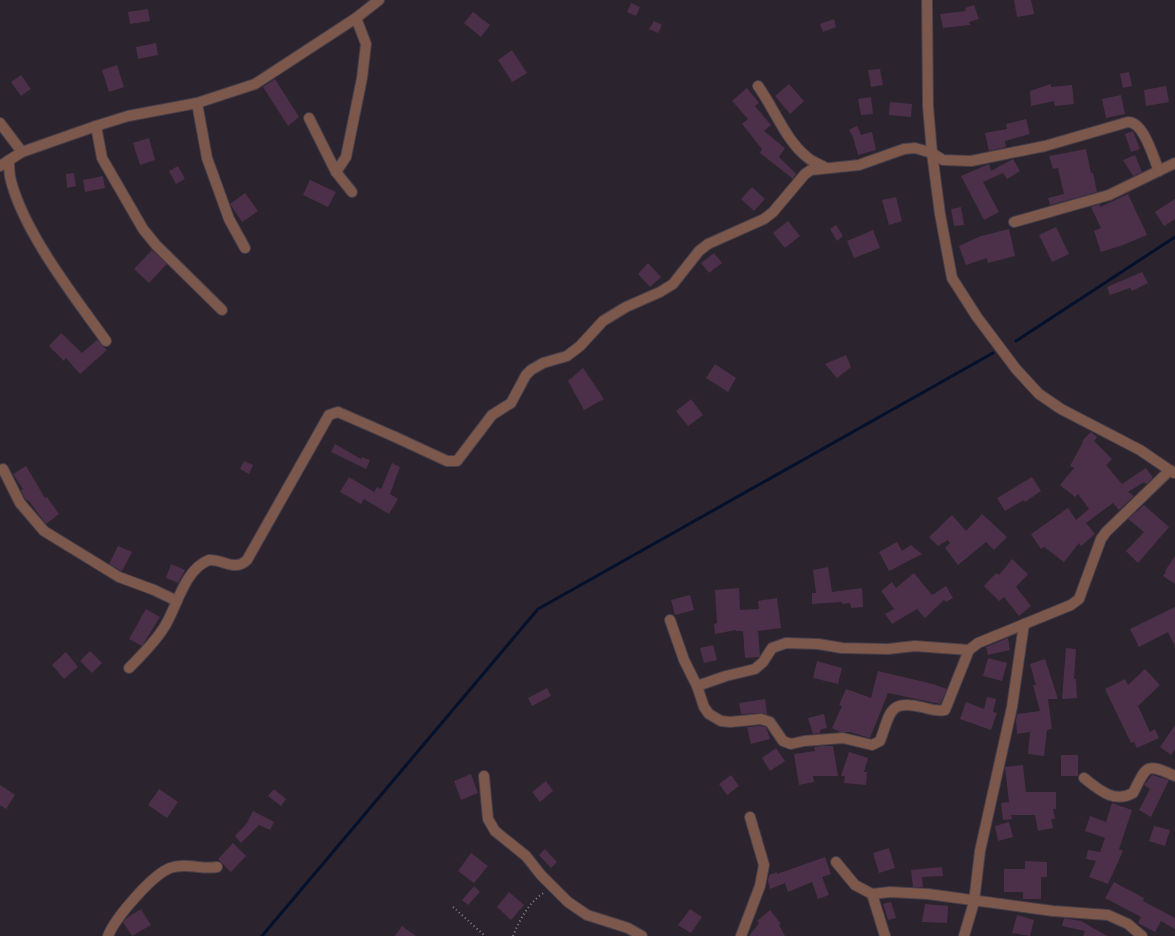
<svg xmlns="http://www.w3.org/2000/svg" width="1175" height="936" font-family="'Noto Serif',serif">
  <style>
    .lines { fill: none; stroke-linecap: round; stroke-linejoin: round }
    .stream { stroke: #05102a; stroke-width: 3 }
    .building { fill: #4c3049 }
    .minor-casing { stroke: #463e49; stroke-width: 12 }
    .path { stroke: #87808a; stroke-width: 2; stroke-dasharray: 1 3; stroke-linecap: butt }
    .minor { stroke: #7c574b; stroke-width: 10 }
  </style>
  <rect width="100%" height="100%" fill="#2b232e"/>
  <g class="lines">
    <g class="stream">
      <path d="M 1016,341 L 1175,237"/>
      <path d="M 262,936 L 538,609 L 993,353"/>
    </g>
  </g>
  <g class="building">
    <path d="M 1014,0 L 1031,0 L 1034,14 L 1017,17 Z"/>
    <path d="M 631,3 L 640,7 L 636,16 L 627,12 Z"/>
    <path d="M 974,5 L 979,19 L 969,22 L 970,25 L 943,28 L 940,14 L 966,11 L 965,8 Z"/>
    <path d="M 148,9 L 150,21 L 130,24 L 128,12 Z"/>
    <path d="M 473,12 L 490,25 L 481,37 L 464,23 Z"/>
    <path d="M 834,19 L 836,27 L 823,32 L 820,24 Z"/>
    <path d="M 654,21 L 662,25 L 658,33 L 649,29 Z"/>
    <path d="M 156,43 L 158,55 L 138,59 L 136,47 Z"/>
    <path d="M 512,50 L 527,73 L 512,82 L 498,60 Z"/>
    <path d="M 117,65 L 124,87 L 109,92 L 102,70 Z"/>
    <path d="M 880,69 L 883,85 L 871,87 L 868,70 Z"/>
    <path d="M 1129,72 L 1132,86 L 1123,88 L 1120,74 Z"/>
    <path d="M 21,75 L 31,89 L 21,96 L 11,82 Z"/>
    <path d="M 275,79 L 299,117 L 288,126 L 263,87 Z"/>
    <path d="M 789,84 L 804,101 L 790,114 L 775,96 Z"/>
    <path d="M 1051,84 L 1051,87 L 1072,85 L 1074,104 L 1055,106 L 1054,101 L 1031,106 L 1030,91 Z"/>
    <path d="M 1166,86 L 1169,102 L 1146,106 L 1144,90 Z"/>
    <path d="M 747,88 L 759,103 L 755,106 L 771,125 L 764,131 L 785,148 L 779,157 L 796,174 L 793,179 L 760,153 L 762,149 L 742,124 L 748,119 L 732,101 Z"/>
    <path d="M 1121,95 L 1125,114 L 1106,118 L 1102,99 Z"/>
    <path d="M 871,97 L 873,114 L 861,115 L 858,99 Z"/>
    <path d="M 890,102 L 912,104 L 911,117 L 889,115 Z"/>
    <path d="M 1026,119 L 1030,134 L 1005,141 L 1006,147 L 989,151 L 985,133 L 1007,129 L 1006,124 Z"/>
    <path d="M 857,126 L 861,135 L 872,132 L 876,150 L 858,155 L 853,137 L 849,130 Z"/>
    <path d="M 1133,131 L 1140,149 L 1131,152 L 1125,134 Z"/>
    <path d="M 149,138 L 155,160 L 140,165 L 133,143 Z"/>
    <path d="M 1086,149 L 1091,173 L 1093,173 L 1097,192 L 1050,205 L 1048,198 L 1064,194 L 1058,168 L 1053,169 L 1049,156 Z"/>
    <path d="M 1135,155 L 1142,172 L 1133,176 L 1123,160 Z"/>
    <path d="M 1013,159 L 1020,171 L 1007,179 L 1003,173 L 983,182 L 999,212 L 984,220 L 961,176 L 989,164 L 991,171 Z"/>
    <path d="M 178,166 L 185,179 L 176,184 L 169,171 Z"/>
    <path d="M 74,173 L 76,186 L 67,188 L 66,174 Z"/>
    <path d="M 103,176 L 105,188 L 85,192 L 83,180 Z"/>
    <path d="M 310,180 L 336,192 L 328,207 L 303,195 Z"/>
    <path d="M 752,187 L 765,199 L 754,211 L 741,199 Z"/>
    <path d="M 245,193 L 258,211 L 242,222 L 230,204 Z"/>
    <path d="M 1128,194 L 1147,235 L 1123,245 L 1101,252 L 1094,231 L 1101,228 L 1091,207 L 1100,204 L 1100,207 Z"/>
    <path d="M 896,197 L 902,221 L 889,225 L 882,200 Z"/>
    <path d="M 1175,199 L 1175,219 L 1164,226 L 1155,212 Z"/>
    <path d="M 961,207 L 964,225 L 954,226 L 951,209 Z"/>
    <path d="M 788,221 L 800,236 L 785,248 L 773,233 Z"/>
    <path d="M 836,225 L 843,236 L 837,241 L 830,229 Z"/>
    <path d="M 1056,227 L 1069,254 L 1052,262 L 1039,235 Z"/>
    <path d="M 1009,229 L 1015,256 L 988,263 L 987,258 L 966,265 L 959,246 L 981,236 Z"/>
    <path d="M 873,230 L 880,248 L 854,258 L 847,241 Z"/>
    <path d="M 152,250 L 167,264 L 149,283 L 134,269 Z"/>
    <path d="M 714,253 L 722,263 L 709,273 L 701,263 Z"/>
    <path d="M 648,263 L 661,277 L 650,287 L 638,274 Z"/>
    <path d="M 1142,272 L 1148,283 L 1132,291 L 1130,288 L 1110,295 L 1107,287 Z"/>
    <path d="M 61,333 L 82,353 L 97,340 L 107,350 L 80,374 L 66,358 L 64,361 L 49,346 Z"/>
    <path d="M 846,355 L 851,367 L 837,378 L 825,364 Z"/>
    <path d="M 715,364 L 736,378 L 728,392 L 706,378 Z"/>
    <path d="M 583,368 L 604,399 L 584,410 L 568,381 Z"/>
    <path d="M 691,399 L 703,415 L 688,426 L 676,411 Z"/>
    <path d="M 1091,432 L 1097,437 L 1094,441 L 1112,459 L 1106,465 L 1122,484 L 1146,468 L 1153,478 L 1146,484 L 1144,482 L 1128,492 L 1134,496 L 1119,510 L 1113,503 L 1086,523 L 1095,534 L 1081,546 L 1079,543 L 1064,562 L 1044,547 L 1041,549 L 1031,534 L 1068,508 L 1076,520 L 1089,509 L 1078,494 L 1075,497 L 1060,485 L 1074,468 L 1070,466 L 1083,442 L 1082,441 Z"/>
    <path d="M 335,444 L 361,459 L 362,457 L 370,460 L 366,469 L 331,452 Z"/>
    <path d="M 244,461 L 253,465 L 249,474 L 240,469 Z"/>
    <path d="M 392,463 L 400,467 L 390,494 L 398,499 L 389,514 L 364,499 L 361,504 L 340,492 L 349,477 L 374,492 L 377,487 L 381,489 Z"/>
    <path d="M 26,466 L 45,498 L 47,497 L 59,514 L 46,524 L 29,501 L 25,499 L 21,490 L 23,489 L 13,474 Z"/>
    <path d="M 1032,477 L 1041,491 L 1025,502 L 1024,500 L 1005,511 L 997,498 Z"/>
    <path d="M 1144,505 L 1169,527 L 1138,563 L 1126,551 L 1144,532 L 1128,519 Z"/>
    <path d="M 982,514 L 1007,537 L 994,550 L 986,542 L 958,565 L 945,548 L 950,543 L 948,540 L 938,546 L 929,537 L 952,515 L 966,531 Z"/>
    <path d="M 897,542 L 902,551 L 911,545 L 922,554 L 889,571 L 879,552 Z"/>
    <path d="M 118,546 L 132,552 L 122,571 L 109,564 Z"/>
    <path d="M 1175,556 L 1175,584 L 1163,576 L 1166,572 L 1165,571 Z"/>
    <path d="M 1012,559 L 1028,574 L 1016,587 L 1031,606 L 1019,616 L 1004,597 L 999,601 L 984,586 L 996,573 L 999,575 Z"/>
    <path d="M 171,564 L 185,570 L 178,583 L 166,578 Z"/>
    <path d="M 828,567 L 832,592 L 862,588 L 863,607 L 851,608 L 850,603 L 842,604 L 842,602 L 812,604 L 812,593 L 816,593 L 813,570 Z"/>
    <path d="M 914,573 L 932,595 L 946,586 L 953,598 L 946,602 L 944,600 L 925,618 L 917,609 L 892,624 L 885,614 L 894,609 L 881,591 L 892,582 L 896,588 Z"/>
    <path d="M 739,588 L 740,610 L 759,609 L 758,601 L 777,598 L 781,628 L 758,631 L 760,655 L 759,657 L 745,658 L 743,631 L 736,631 L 736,630 L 715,634 L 714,624 L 717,623 L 715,590 Z"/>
    <path d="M 690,595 L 694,610 L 675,615 L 671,600 Z"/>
    <path d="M 1175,607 L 1175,647 L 1168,632 L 1139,647 L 1130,629 Z"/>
    <path d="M 146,609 L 160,617 L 142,646 L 129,639 Z"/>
    <path d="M 1008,638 L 1010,650 L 988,655 L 986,647 Z"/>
    <path d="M 713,645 L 717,660 L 704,663 L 700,648 Z"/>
    <path d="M 1066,648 L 1076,649 L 1074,679 L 1076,679 L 1077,698 L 1062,699 Z"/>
    <path d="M 90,651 L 102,663 L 92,673 L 80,661 Z"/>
    <path d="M 66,652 L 78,667 L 64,679 L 52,665 Z"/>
    <path d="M 988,658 L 1007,663 L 1002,681 L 983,676 Z"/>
    <path d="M 1045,659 L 1058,699 L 1048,699 L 1052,729 L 1047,730 L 1044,756 L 1028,754 L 1030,732 L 1017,734 L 1016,721 L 1017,714 L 1040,711 L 1033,685 L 1036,685 L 1030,664 Z"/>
    <path d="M 817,661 L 842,668 L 838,684 L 813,678 Z"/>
    <path d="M 1145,669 L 1160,685 L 1138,706 L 1150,732 L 1155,729 L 1159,738 L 1137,748 L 1134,742 L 1131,743 L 1105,689 L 1125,679 L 1128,685 Z"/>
    <path d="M 878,671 L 933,684 L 947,689 L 940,704 L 888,693 L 870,738 L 850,732 L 840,732 L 832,728 L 842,706 L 839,705 L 846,689 L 871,698 Z"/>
    <path d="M 547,688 L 551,696 L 532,706 L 528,698 Z"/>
    <path d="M 987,697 L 996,699 L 993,712 L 997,713 L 991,730 L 960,719 L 966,702 L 984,709 Z"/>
    <path d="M 765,699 L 767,714 L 760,713 L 741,714 L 739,703 Z"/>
    <path d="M 824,714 L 827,728 L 820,730 L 820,733 L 813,734 L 808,718 Z"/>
    <path d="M 1175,725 L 1175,749 L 1171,755 L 1160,747 Z"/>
    <path d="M 760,726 L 766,727 L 770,739 L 751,744 L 747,727 Z"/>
    <path d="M 822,746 L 833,746 L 838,776 L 813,776 L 814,782 L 799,785 L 794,754 L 815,751 L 814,747 Z"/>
    <path d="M 776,748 L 785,761 L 770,771 L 762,758 Z"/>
    <path d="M 849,752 L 868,758 L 864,772 L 867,772 L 866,785 L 844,783 L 845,776 L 841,776 Z"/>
    <rect x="1061" y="755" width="17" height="21"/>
    <path d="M 1023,765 L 1026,792 L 1056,792 L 1056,809 L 1053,809 L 1055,819 L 1051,819 L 1053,828 L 1038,831 L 1035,815 L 1011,815 L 1012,819 L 1003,820 L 1001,803 L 1009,802 L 1005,767 Z"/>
    <path d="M 471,774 L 478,793 L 461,800 L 454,781 Z"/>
    <path d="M 731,775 L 739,786 L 727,795 L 719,784 Z"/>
    <path d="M 1152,775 L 1169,780 L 1151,817 L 1139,810 L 1150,789 L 1144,785 Z"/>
    <path d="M 546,781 L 553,791 L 540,802 L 532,792 Z"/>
    <path d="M 0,785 L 15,795 L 6,809 L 0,805 Z"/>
    <path d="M 159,789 L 178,802 L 167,818 L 148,805 Z"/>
    <path d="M 274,789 L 286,799 L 281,806 L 268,796 Z"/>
    <path d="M 1112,803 L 1132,810 L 1119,849 L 1123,851 L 1108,884 L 1089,877 L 1096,861 L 1086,859 L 1088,850 L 1100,852 L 1105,838 L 1085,831 L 1090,816 L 1106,822 Z"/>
    <path d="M 253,811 L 274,822 L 270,830 L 259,825 L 241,843 L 235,836 L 247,823 Z"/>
    <path d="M 1009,822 L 1013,837 L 998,841 L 995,826 Z"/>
    <path d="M 1154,826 L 1170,830 L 1165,846 L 1149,841 Z"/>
    <path d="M 233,843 L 246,856 L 231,872 L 218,859 Z"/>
    <path d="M 889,848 L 895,868 L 879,873 L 873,853 Z"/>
    <path d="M 545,849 L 557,862 L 551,868 L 539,855 Z"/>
    <path d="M 471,853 L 488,866 L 474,883 L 458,871 Z"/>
    <path d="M 825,857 L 831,874 L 822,877 L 829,895 L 818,899 L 812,882 L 788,892 L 785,883 L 770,889 L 768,881 L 769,875 L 777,872 L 777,874 Z"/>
    <path d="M 1025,861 L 1047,862 L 1047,877 L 1041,877 L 1041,899 L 1023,899 L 1023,892 L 1004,892 L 1004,869 L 1025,869 Z"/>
    <path d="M 942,867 L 943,876 L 922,877 L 923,887 L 913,887 L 911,870 Z"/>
    <path d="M 1114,882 L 1144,898 L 1143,901 L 1175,918 L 1175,929 L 1161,921 L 1155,932 L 1138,923 L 1141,917 L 1105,898 Z"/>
    <path d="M 474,886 L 480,892 L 468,905 L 462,900 Z"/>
    <path d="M 509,892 L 524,905 L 511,920 L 497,907 Z"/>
    <path d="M 891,902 L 896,918 L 888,920 L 883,904 Z"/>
    <path d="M 925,904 L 948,906 L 947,923 L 922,922 Z"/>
    <path d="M 141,909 L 151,925 L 132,936 L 123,922 L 128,917 Z"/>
    <path d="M 690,909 L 702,917 L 691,933 L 678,925 Z"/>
    <path d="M 770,910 L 781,924 L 779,925 L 785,936 L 749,936 L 759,923 L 757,921 Z"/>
    <path d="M 1017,915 L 1034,920 L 1030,936 L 1012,933 Z"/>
    <path d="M 1064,918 L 1081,921 L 1107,936 L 1083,936 L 1085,931 L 1062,926 Z"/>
    <path d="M 402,926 L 416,936 L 395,936 Z"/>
  </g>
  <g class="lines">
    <g class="minor-casing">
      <g id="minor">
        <path d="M 927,0 L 928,106 L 932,153 L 940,214 L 952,278 L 977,317 L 1016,369 L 1039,394 L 1061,409 L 1140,450 L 1174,473"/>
        <path d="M 758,86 C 774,108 786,141 807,157 C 812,162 820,164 826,168"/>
        <path d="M 197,103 L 207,158 L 229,219 L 245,248"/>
        <path d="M 309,118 L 336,172 L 352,192"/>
        <path d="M 0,123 L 22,152"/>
        <path d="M 96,126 L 102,158 L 143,229 L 156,245 L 222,310"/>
        <path d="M 9,160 C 9,166 9,174 11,181 C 25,234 74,296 106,341"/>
        <path d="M 0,166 L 22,152 L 96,126 L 128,116 L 197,103 L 255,84 L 356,18 L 379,0"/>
        <path d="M 336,172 L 346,157 L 362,78 L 366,44 L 356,18"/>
        <path d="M 1014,222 L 1109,195 L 1175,163"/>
        <path d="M 3,469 L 20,503 L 44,531 L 119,577 L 154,590 L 177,601"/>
        <path d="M 670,620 L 684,660 L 697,686 L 704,707 L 709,714 L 721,721 L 730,722 L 761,719 L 770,722 L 783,741 L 791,744 L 804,741 L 843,738 L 872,745 L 880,741 C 890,715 888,699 921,707 C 930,709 936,712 945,710 L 969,650 L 978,643 L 1071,605 L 1079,599 L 1101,539 L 1106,532 L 1170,470"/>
        <path d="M 129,668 C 141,656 154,643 163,629 C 177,609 183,570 209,560 C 223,559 235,572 247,560 L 329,415 L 338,412 L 393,436 L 447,461 L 457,461 L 492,415 L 511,403 L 526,375 L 531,370 L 543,363 L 567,356 L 580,346 L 603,321 L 626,307 L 660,292 L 673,284 L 699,251 L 708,244 L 764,219 L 773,212 L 805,174 L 811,170 L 859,165 L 904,149 L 915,148 L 932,153 L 943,160 L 971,161 L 1045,146 L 1128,122 C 1144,122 1153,157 1159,171"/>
        <path d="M 697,686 L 726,676 L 755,669 L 763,662 L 772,648 L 786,643 L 818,644 L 842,648 L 888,649 L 915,646 L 969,650"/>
        <path d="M 484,776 L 488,819 L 495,831 L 526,856 L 541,875 L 568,902 L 587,915 L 628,928 L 642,936"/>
        <path d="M 1084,778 C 1098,789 1114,804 1133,793 C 1147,766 1145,762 1175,776"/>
        <path d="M 836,862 L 855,885 L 872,894 L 890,892 L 928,894 L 1053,911 L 1108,915 L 1128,924 L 1142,936"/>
        <path d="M 872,894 L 885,936"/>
        <path d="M 108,936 C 115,918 152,875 170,868 C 185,862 202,870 217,867"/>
        <path d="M 741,936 L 760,886 L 764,865 L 750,817"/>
        <path d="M 964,936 L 974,902 L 980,851 L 1012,707 L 1024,624"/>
      </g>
    </g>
    <g class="path">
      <path d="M 453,907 L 485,936"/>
      <path d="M 513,936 C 520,919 529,902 545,892"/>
    </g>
    <use href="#minor" class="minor"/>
  </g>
</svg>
